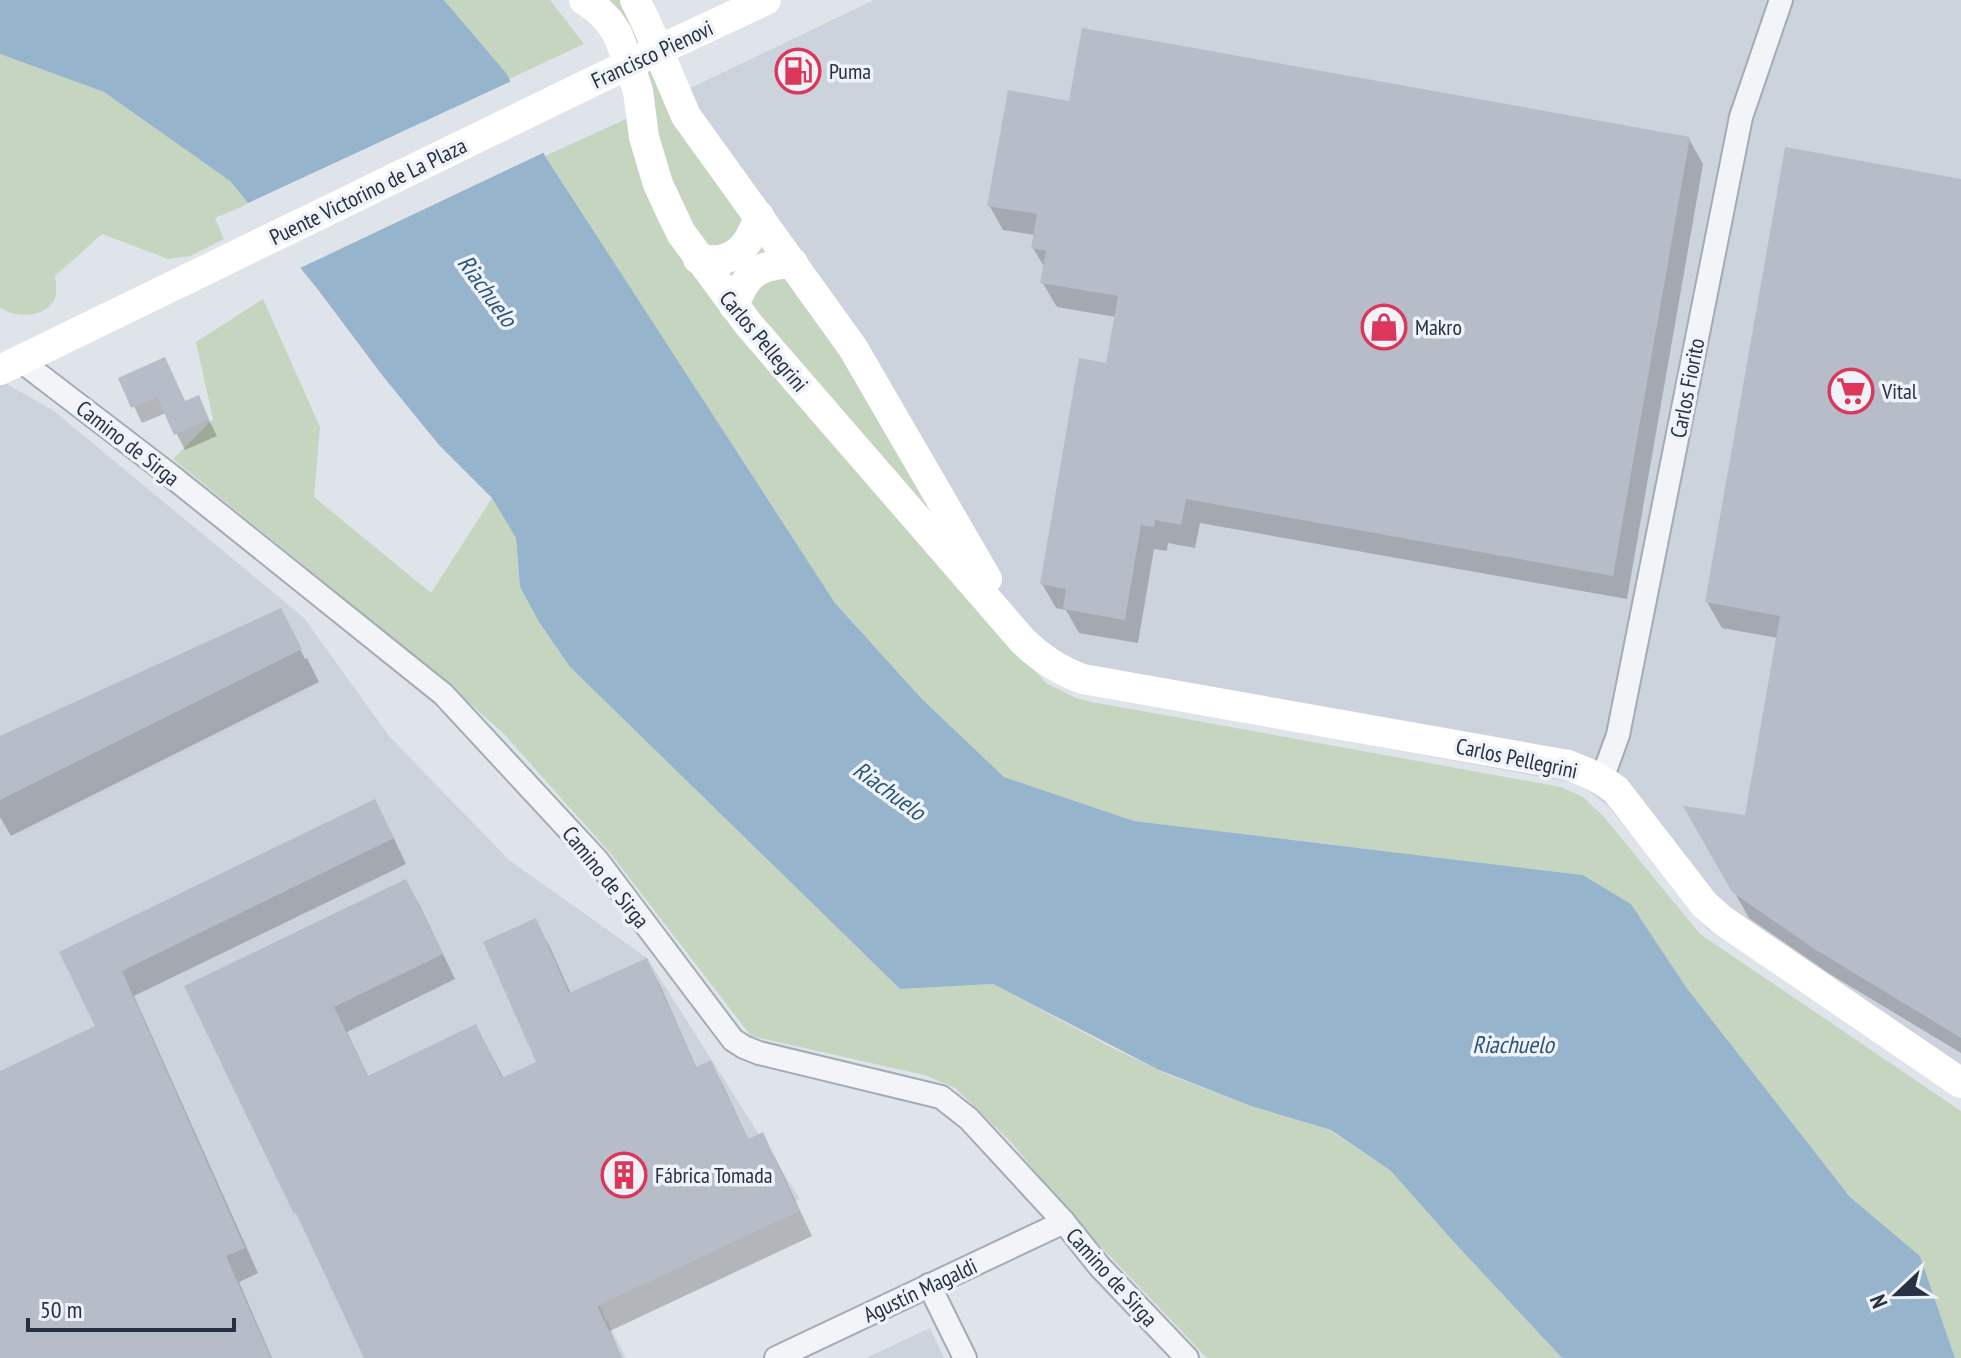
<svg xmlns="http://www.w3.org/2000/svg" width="1961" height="1358" font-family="'PT Sans Narrow',sans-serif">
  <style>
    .built { fill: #cdd3dc }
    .green { fill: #c6d5bf }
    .water { fill: #96b5cd }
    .pier { fill: #dfe4ea }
    .shadow { fill: #0003 }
    .building { fill: #b6bdc8 }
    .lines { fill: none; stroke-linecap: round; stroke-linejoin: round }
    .street-casing { stroke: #a4abb5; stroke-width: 26 }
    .street { stroke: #f2f4f8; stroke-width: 22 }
    .secondary { stroke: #fff; stroke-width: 30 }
    .labels { text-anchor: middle; stroke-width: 7; stroke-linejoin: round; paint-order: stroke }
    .street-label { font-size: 22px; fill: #263243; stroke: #eff3f7 }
    .poi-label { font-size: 22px; fill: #263243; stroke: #eff3f7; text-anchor: start }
    .water-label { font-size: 24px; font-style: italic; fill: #2c557b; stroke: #eff3f7 }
  </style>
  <rect width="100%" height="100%" fill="#dfe4ea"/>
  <g class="built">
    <path d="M 874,0 L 1961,0 L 1961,1073 L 1708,930 L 1608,806 L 1580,784 L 1076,691 L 628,118 Z"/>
    <path d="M 0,380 L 54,411 L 304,618 L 389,736 L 509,860 L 647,958 L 800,1199 L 598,1303 L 626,1358 L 0,1358 Z"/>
    <path d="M 930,1328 L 944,1358 L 866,1358 Z"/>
  </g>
  <g class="green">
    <path d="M 444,0 L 550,0 L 584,44 L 509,79 L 507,74 Z"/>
    <path d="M 584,0 L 635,0 L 759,216 L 1022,640 L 698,259 L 638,91 Z"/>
    <path d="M 0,54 L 104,92 L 230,181 L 248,204 L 215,218 L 224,239 L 190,256 L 168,259 L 102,234 L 55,276 C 56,284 58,294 53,302 C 42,318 14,318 0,307 Z"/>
    <path d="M 628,118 L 642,184 L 658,221 L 733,319 L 995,627 L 1046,683 L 1076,698 L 1092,702 L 1561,787 L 1583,797 L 1604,817 L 1700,934 L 1961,1111 L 1961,1358 L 1955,1358 L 1920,1256 L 1850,1197 L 1686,987 L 1631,904 L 1583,875 L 1134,821 L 1004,777 L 922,699 L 835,603 L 545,156 Z"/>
    <path d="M 263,299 L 320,427 L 314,497 L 431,593 L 492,498 L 516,538 L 520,587 L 539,622 L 570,667 L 900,989 L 993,984 L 1107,1045 L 1169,1075 L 1251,1106 L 1330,1130 L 1391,1171 L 1452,1240 L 1562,1358 L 1207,1358 L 1064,1208 L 1012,1143 L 955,1088 L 924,1075 L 751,1036 L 611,854 L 504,734 L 433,671 L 173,459 L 213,419 L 196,342 Z"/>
  </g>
  <path class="water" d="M 0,0 L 444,0 L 507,74 L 545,156 L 835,603 L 922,699 L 1004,777 L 1134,821 L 1583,875 L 1631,904 L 1686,987 L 1850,1197 L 1920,1256 L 1955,1358 L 1562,1358 L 1452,1240 L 1391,1171 L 1331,1130 L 1251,1106 L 1159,1070 L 993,984 L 900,989 L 570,667 L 539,622 L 520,587 L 516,538 L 492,498 L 439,445 L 382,375 L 319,291 L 230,181 L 104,92 L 0,54 Z"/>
  <path class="pier" d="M 514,80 L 547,151 L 296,270 L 244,205 Z"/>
  <g class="shadow">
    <path d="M 1070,103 L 1689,139 L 1703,164 L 1627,599 L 1200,523 L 1195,548 L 1168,543 L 1167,551 L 1154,549 L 1138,643 L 1079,633 L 1066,610 L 1056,608 L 1042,584 L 1108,366 L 1116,317 L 1057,307 L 1042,282 L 1045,268 L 1033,248 L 1035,235 L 1003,230 L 989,205 Z"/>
    <path d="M 1961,181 L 1961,1053 L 1830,974 L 1749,918 L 1687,808 L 1746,817 L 1778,638 L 1722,628 L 1707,602 Z"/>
    <path d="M 165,359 L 186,403 L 198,398 L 217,436 L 185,450 L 166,413 L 142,423 L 121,379 Z"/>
    <path d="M 281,611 L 298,641 L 296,641 L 305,659 L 307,658 L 319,682 L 11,836 L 0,817 L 0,739 Z"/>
    <path d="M 388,826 L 406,864 L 134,996 L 258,1273 L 239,1282 L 272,1358 L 0,1358 L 0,1073 L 98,1027 L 62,953 Z"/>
    <path d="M 406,881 L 420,906 L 455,979 L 347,1032 L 369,1078 L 476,1026 L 504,1079 L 539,1063 L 535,921 L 549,945 L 571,994 L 646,961 L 660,985 L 697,1069 L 710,1062 L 724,1087 L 749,1141 L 762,1135 L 776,1159 L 812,1236 L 610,1331 L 622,1358 L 366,1358 L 309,1235 L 296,1213 L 187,987 Z"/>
  </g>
  <g class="building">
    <path d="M 1082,28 L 1690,137 L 1613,576 L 1186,499 L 1181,525 L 1155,520 L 1154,527 L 1141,525 L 1125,620 L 1063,609 L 1066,589 L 1040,584 L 1079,358 L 1106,363 L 1118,296 L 1040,283 L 1046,251 L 1031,248 L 1037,214 L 987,206 L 1008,90 L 1069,101 Z"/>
    <path d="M 1785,147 L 1961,179 L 1961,1038 L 1813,948 L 1732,892 L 1683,806 L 1745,815 L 1780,616 L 1705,602 Z"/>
    <path d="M 165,357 L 185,401 L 199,395 L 209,419 L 174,435 L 157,397 L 131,408 L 118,378 Z"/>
    <path d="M 281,608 L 302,649 L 0,800 L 0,736 Z"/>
    <path d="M 375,799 L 394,838 L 122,971 L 245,1248 L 226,1256 L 271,1358 L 0,1358 L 0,1071 L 95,1026 L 59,952 Z"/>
    <path d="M 406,879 L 443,954 L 334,1007 L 368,1076 L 476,1024 L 502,1078 L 536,1062 L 483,942 L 536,918 L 569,993 L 647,958 L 696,1067 L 711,1060 L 748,1139 L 763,1132 L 799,1211 L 597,1306 L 622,1358 L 364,1358 L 296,1213 L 294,1214 L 184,986 Z"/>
  </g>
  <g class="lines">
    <g class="street-casing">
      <g id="street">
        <path d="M 21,361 L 170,475 L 443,694 L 597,860 L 733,1040 L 744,1047 L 759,1053 L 941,1097 L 969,1119 L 1064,1222 L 1100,1267 L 1187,1358"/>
        <path d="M 1602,779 L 1618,735 L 1741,117 L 1781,0"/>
        <path d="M 929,1285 L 965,1358"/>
        <path d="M 776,1358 L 1064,1222"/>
      </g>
    </g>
    <use href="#street" class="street"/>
    <g class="secondary">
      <path d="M 584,0 L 597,9 L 608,20 L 617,33 L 629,64 L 638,91 L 644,137 L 658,184 L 681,233 L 749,325 L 1022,640 C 1040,658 1058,670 1083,679 L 1568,765 C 1586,772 1601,778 1616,790 L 1704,904 L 1722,920 L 1961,1083"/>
      <path d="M 635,0 L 645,20 L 686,116 L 853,348 L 987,579"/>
      <path d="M 698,259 C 705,259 713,261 719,260 C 743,256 752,237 759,216"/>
      <path d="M 734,306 C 746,273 757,265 793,263"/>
      <path d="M 0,370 L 629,64 L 766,0"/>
    </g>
  </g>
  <defs>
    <g id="fuel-ring" transform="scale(2.3)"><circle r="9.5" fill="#eff3f7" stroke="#dc375b" stroke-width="1.5"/><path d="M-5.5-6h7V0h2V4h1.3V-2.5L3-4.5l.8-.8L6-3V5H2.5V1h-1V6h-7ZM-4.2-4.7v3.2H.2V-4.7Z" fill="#dc375b"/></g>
    <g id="shop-ring" transform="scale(2.3)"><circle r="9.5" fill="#eff3f7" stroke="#dc375b" stroke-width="1.5"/><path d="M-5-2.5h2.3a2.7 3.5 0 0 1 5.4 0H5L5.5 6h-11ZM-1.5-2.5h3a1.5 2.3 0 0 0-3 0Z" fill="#dc375b"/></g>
    <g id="supermarket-ring" transform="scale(2.3)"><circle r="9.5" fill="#eff3f7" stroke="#dc375b" stroke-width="1.5"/><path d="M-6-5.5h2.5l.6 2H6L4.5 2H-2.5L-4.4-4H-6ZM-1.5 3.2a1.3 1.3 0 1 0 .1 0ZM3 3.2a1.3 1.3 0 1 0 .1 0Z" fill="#dc375b"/></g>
    <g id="building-ring" transform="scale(2.3)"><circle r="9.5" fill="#eff3f7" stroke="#dc375b" stroke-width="1.5"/><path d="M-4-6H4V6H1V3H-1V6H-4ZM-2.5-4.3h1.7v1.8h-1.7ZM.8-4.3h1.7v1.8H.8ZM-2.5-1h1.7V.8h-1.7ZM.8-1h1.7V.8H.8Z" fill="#dc375b"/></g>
  </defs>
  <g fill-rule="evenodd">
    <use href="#fuel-ring" x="798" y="71"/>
    <use href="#shop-ring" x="1384" y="327"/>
    <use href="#supermarket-ring" x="1851" y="391"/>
    <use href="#building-ring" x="624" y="1175"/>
  </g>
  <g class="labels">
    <g class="street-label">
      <text transform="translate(652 54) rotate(-25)" y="8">Francisco Pienovi</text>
      <text transform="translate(368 191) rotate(-26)" y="8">Puente Victorino de La Plaza</text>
      <text transform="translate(764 341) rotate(50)" y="8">Carlos Pellegrini</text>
      <text transform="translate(1687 388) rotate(-79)" y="8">Carlos Fiorito</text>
      <text transform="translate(128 443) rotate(38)" y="8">Camino de Sirga</text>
      <text transform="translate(1517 758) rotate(12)" y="8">Carlos Pellegrini</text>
      <text transform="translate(606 877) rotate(51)" y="8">Camino de Sirga</text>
      <text transform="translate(1112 1277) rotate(48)" y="8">Camino de Sirga</text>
      <text transform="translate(920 1290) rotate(-25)" y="8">Agustín Magaldi</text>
    </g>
    <g class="poi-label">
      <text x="829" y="79">Puma</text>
      <text x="1415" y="335">Makro</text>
      <text x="1882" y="399">Vital</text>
      <text x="655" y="1183">Fábrica Tomada</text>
    </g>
    <g class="water-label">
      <text transform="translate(487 291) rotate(54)" y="8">Riachuelo</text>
      <text transform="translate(889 791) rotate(36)" y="8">Riachuelo</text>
      <text x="1513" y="1053">Riachuelo</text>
    </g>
  </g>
  <g transform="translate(1897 1294) rotate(248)" stroke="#eff3f7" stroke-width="6" paint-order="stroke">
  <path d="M0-6L14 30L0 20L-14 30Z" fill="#263243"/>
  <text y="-12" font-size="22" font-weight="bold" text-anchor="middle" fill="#263243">N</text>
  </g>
  <path d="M28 1318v12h206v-12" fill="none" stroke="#263243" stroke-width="4"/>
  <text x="40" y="1318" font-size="24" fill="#263243" stroke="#eff3f7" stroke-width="6" paint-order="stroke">50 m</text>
</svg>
